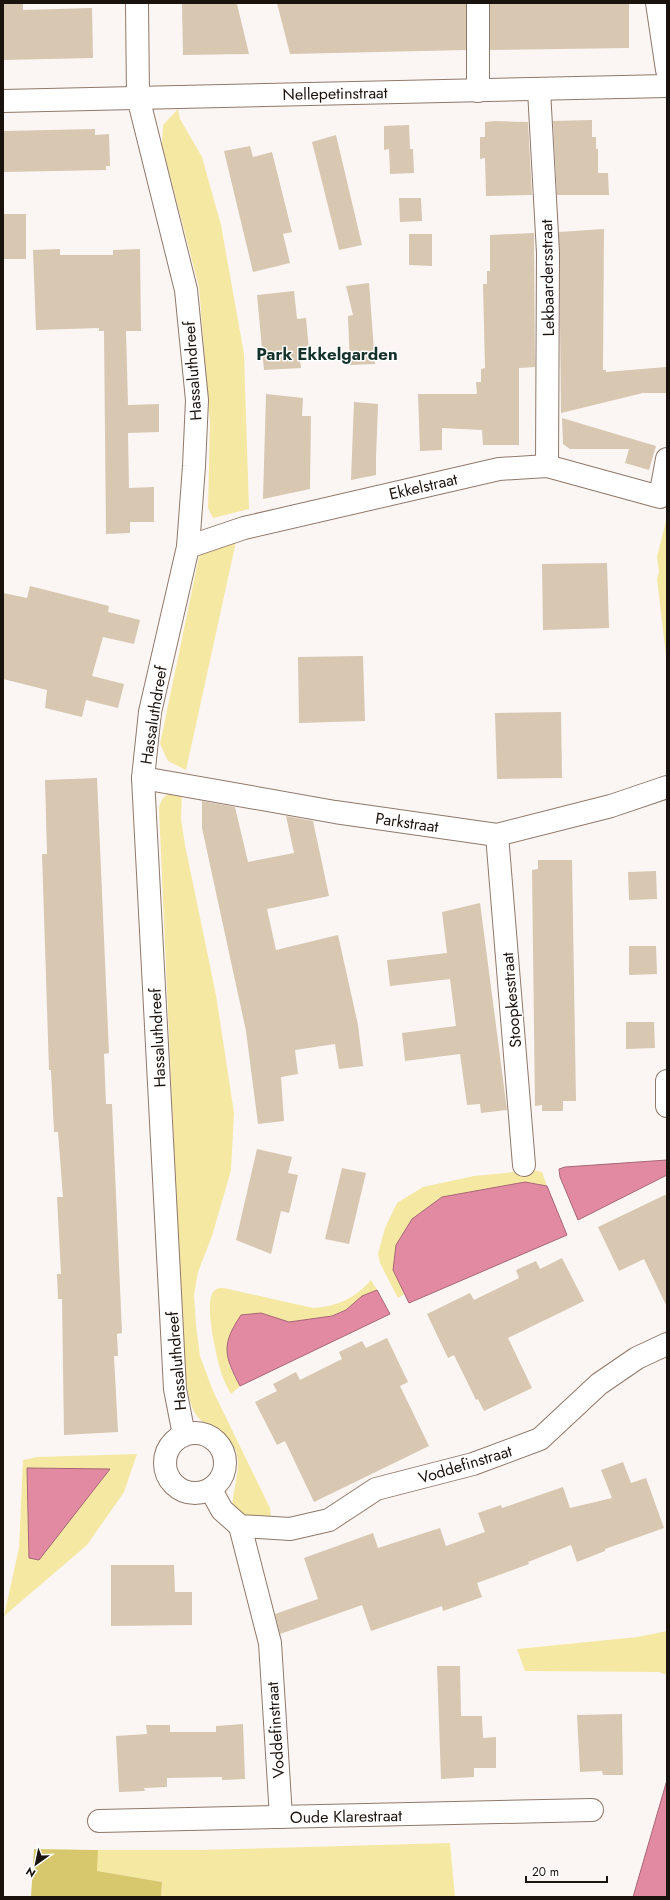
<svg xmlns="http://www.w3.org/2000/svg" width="670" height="1900" font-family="Jost,sans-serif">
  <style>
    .green { fill: #f5e8a2 }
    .forest { fill: #d7c76d }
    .water { fill: #e38aa3; stroke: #a76676 }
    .building { fill: #d8c7b1 }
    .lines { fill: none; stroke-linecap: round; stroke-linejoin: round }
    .minor-casing { stroke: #90786b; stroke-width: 24 }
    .minor { stroke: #fff; stroke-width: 22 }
    .labels { text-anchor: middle; stroke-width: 3; stroke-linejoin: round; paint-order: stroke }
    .street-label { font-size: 16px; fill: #1a120d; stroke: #fff }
    .neighbourhood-label { font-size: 17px; font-weight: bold; fill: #14322a; stroke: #fff }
  </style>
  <rect width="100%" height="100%" fill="#fbf6f3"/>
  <g class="green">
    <path d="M 178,109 L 180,119 L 202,157 L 221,225 L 244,354 L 249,509 L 213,518 L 208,508 L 210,423 L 199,287 L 162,145 L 163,125 Z"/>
    <path d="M 667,517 L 667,664 L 657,579 L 659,572 L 657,557 Z"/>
    <path d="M 237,537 L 186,770 L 168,761 L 160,744 L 199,557 L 205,549 Z"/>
    <path d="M 182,790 L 181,819 L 185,845 L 216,995 L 234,1113 L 231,1170 L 212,1236 L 198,1272 L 194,1295 L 196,1325 L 200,1356 L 213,1391 L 270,1508 L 271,1517 L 241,1516 L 232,1509 C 232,1491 242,1469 236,1451 C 230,1435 207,1430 197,1416 C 186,1402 186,1369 183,1351 L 159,809 C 161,795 170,792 182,790 Z"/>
    <path d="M 534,1170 L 542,1172 L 547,1186 L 525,1182 L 393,1270 L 404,1294 L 398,1298 L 380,1263 L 378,1254 L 385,1228 L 397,1203 L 423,1187 L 474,1176 Z"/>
    <path d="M 371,1280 L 377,1290 L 362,1296 L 346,1310 L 332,1316 L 289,1322 L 261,1313 L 229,1365 L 240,1386 L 231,1394 C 228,1388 224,1382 222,1375 C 217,1360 203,1302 214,1291 C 218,1287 223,1288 228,1289 L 313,1308 C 336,1307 356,1298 371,1280 Z"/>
    <path d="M 137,1454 L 124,1492 L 87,1545 L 4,1616 L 19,1548 L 23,1460 L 37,1457 Z"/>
    <path d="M 667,1631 L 667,1675 L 659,1672 L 525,1671 L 517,1649 L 638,1637 Z"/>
    <path d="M 450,1843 L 455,1897 L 161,1897 L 162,1882 L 96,1871 L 98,1850 L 200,1850 Z"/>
  </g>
  <path class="forest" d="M 34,1849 L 98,1850 L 97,1871 L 162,1882 L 161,1897 L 31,1897 Z"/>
  <g class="water">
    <path d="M 667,1160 L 667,1175 L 578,1220 L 560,1177 L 559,1169 L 565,1167 Z"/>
    <path d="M 525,1182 L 547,1186 L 567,1235 L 409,1303 L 393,1270 L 396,1245 L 412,1219 L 442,1197 Z"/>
    <path d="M 377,1290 L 390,1314 L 240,1386 C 224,1355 221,1345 241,1315 L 261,1313 L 289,1322 L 332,1316 L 346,1310 L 362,1296 Z"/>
    <path d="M 27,1468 L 110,1469 L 39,1560 L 29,1558 Z"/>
    <path d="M 667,1780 L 667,1897 L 633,1897 Z"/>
  </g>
  <g class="building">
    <path d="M 277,3 L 466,3 L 466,50 L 290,54 Z"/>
    <path d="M 490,3 L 629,3 L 629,48 L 490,50 Z"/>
    <path d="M 3,4 L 23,4 L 23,10 L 92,8 L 93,58 L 3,60 Z"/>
    <path d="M 182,4 L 237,4 L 249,54 L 183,55 Z"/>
    <path d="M 592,120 L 592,137 L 596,137 L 596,149 L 598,149 L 598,173 L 608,173 L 609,195 L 557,195 L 553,121 Z"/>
    <path d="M 495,121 L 528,122 L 532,195 L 486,196 L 485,158 L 480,159 L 480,137 L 485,137 L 485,122 Z"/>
    <path d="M 409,125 L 410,149 L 413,149 L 414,173 L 390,174 L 389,149 L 384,150 L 384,126 Z"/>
    <path d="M 95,129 L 95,135 L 109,134 L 110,166 L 106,166 L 106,170 L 3,172 L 3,131 Z"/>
    <path d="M 336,135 L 362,245 L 339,250 L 312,142 Z"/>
    <path d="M 250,146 L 253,157 L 272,152 L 292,232 L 283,234 L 290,263 L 253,272 L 224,151 Z"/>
    <path d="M 399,198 L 421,198 L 422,221 L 400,222 Z"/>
    <rect x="3" y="214" width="23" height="45"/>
    <path d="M 604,229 L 603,370 L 606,370 L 606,372 L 666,367 L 666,393 L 643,393 L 561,413 L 559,232 Z"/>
    <path d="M 534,233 L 535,367 L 519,368 L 519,445 L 483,445 L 482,430 L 442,428 L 442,450 L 420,451 L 418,394 L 477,394 L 476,382 L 481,382 L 481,369 L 485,368 L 483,284 L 487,284 L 487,271 L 490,271 L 490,235 Z"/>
    <path d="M 409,234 L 432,234 L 432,266 L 409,265 Z"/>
    <path d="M 60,249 L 60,255 L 113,255 L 113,250 L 140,249 L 141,331 L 126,331 L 128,405 L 159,404 L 159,432 L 128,433 L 129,488 L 154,487 L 154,522 L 130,522 L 130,533 L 106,534 L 104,331 L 99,331 L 99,328 L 36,330 L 33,250 Z"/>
    <path d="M 369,283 L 375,364 L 350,365 L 348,316 L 353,315 L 346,286 Z"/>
    <path d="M 294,291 L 297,319 L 306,318 L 310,361 L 300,361 L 301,368 L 264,370 L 257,295 Z"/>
    <path d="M 266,394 L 303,398 L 302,416 L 311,416 L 310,489 L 263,499 Z"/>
    <path d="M 354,402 L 378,404 L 376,458 L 376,475 L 351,480 Z"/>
    <path d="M 562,418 L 656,446 L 649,470 L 625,463 L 629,449 L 570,449 L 563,444 Z"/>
    <path d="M 607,563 L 609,628 L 543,630 L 542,564 Z"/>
    <path d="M 30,586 L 109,606 L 108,612 L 140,620 L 134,644 L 103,637 L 92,676 L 124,684 L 118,708 L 86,700 L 82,717 L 45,708 L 47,690 L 3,679 L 3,593 L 27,598 Z"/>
    <path d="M 363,656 L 365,721 L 299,723 L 298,657 Z"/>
    <path d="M 561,712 L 562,778 L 497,779 L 495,713 Z"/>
    <path d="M 97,778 L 109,1053 L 104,1054 L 106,1104 L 112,1104 L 122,1333 L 117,1334 L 118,1356 L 114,1356 L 118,1432 L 64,1435 L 62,1299 L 58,1299 L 57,1274 L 61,1274 L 57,1197 L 63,1197 L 58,1132 L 54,1132 L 51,1070 L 49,1070 L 42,854 L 47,854 L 45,780 Z"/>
    <path d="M 202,801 L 235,807 L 248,862 L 294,853 L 286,816 L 313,821 L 329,896 L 267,909 L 276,950 L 338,935 L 358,1025 L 363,1066 L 339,1069 L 335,1044 L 295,1050 L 298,1074 L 281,1077 L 284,1121 L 258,1124 L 246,1031 L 202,828 Z"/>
    <path d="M 538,860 L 572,860 L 576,1101 L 563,1101 L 563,1111 L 542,1111 L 542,1105 L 535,1106 L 532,870 L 538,869 Z"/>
    <path d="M 656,871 L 657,899 L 629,900 L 628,872 Z"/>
    <path d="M 480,903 L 507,1110 L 481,1113 L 480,1104 L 467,1105 L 460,1054 L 405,1061 L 402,1033 L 456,1026 L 450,979 L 390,986 L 387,960 L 447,953 L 442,912 Z"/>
    <path d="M 629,946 L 656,946 L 657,974 L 629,975 Z"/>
    <path d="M 626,1022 L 654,1022 L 655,1048 L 626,1049 Z"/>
    <path d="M 257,1149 L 292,1157 L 288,1173 L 298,1175 L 289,1213 L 281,1211 L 271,1254 L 236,1240 Z"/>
    <path d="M 342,1168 L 366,1173 L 349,1244 L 325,1239 Z"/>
    <path d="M 667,1194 L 667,1307 L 644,1259 L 619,1271 L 598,1227 Z"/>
    <path d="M 562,1258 L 584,1301 L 508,1338 L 532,1388 L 484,1411 L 478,1399 L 476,1400 L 454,1355 L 448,1358 L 427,1314 L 470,1293 L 474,1300 L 519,1278 L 516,1270 L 536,1261 L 540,1269 Z"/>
    <path d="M 387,1338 L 408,1382 L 400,1386 L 429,1446 L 314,1502 L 285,1441 L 277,1445 L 255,1402 L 277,1391 L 273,1384 L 296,1372 L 300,1380 L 342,1359 L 339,1352 L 362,1341 L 366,1348 Z"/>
    <path d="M 623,1462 L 631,1483 L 646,1478 L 664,1528 L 605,1549 L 605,1551 L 577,1562 L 571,1545 L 528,1562 L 529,1564 L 477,1583 L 482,1597 L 443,1611 L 442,1606 L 371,1631 L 362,1605 L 280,1634 L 275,1614 L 318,1599 L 304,1558 L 373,1533 L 378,1548 L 440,1528 L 446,1546 L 485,1532 L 478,1513 L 501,1505 L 502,1508 L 563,1487 L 570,1508 L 612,1498 L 601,1470 Z"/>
    <path d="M 111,1565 L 174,1565 L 175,1592 L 192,1592 L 192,1625 L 111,1626 Z"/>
    <path d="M 437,1666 L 460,1666 L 461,1716 L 482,1716 L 483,1738 L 496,1737 L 496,1768 L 474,1768 L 474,1777 L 441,1779 Z"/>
    <path d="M 622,1714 L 623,1775 L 603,1775 L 602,1771 L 580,1772 L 577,1715 Z"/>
    <path d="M 243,1724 L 245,1779 L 222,1780 L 222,1777 L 167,1778 L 167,1787 L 144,1788 L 145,1791 L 119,1792 L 116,1736 L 147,1734 L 146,1725 L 170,1725 L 170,1732 L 216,1732 L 216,1726 Z"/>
  </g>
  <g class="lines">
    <g class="minor-casing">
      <g id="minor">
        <path d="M 137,3 L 138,97 L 186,290 L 197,400 L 194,466 L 188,547 L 150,712 L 143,778 L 175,1389 L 184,1435"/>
        <path d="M 478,3 L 478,91"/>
        <path d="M 657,3 L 667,70"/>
        <path d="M 539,90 L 548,253 L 547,466"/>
        <path d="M 3,101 L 667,86"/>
        <path d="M 188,547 L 244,528 L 499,469 L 547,466 L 660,497 L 667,459"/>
        <path d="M 143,778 L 335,812 L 497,835 L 611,806 L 667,787 L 667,788"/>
        <path d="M 497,835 L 524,1165"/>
        <path d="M 667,1081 L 667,1106"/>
        <circle cx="195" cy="1463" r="30"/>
        <path d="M 211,1490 L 222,1510 L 240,1526 L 290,1529 L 329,1520 L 376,1489 L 473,1464 L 540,1439 L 599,1384 L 637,1358 L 667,1344"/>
        <path d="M 240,1526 L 270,1643 L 281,1817"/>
        <path d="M 99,1821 L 592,1810"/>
      </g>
    </g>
    <use href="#minor" class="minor"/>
  </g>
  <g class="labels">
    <g class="street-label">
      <text transform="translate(335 93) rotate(-1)" y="6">Nellepetinstraat</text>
      <text transform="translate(547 278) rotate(-91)" y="6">Lekbaardersstraat</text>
      <text transform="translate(192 371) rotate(-94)" y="6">Hassaluthdreef</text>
      <text transform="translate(423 486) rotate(-13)" y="6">Ekkelstraat</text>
      <text transform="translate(153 715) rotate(-81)" y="6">Hassaluthdreef</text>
      <text transform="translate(407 822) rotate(8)" y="6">Parkstraat</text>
      <text transform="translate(511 1000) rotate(-95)" y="6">Stoopkesstraat</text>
      <text transform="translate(157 1038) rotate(-93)" y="6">Hassaluthdreef</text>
      <text transform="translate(176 1361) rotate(-95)" y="6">Hassaluthdreef</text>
      <text transform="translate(465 1464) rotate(-17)" y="6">Voddefinstraat</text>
      <text transform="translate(275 1730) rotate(-94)" y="6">Voddefinstraat</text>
      <text transform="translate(346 1816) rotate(-1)" y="6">Oude Klarestraat</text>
    </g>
    <g class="neighbourhood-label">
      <text x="327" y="360">Park Ekkelgarden</text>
    </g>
  </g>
  <rect width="670" height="1900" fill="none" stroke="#1a120d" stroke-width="8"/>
  <g transform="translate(36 1864) rotate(213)" stroke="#ffffff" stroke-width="3" paint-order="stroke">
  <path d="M0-3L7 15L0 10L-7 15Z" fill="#1a120d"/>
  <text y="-6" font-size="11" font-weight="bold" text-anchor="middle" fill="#1a120d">N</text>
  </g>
  <path d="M526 1876v6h81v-6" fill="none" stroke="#1a120d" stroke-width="2"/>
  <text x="532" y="1876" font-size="12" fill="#1a120d" stroke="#ffffff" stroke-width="3" paint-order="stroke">20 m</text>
</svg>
